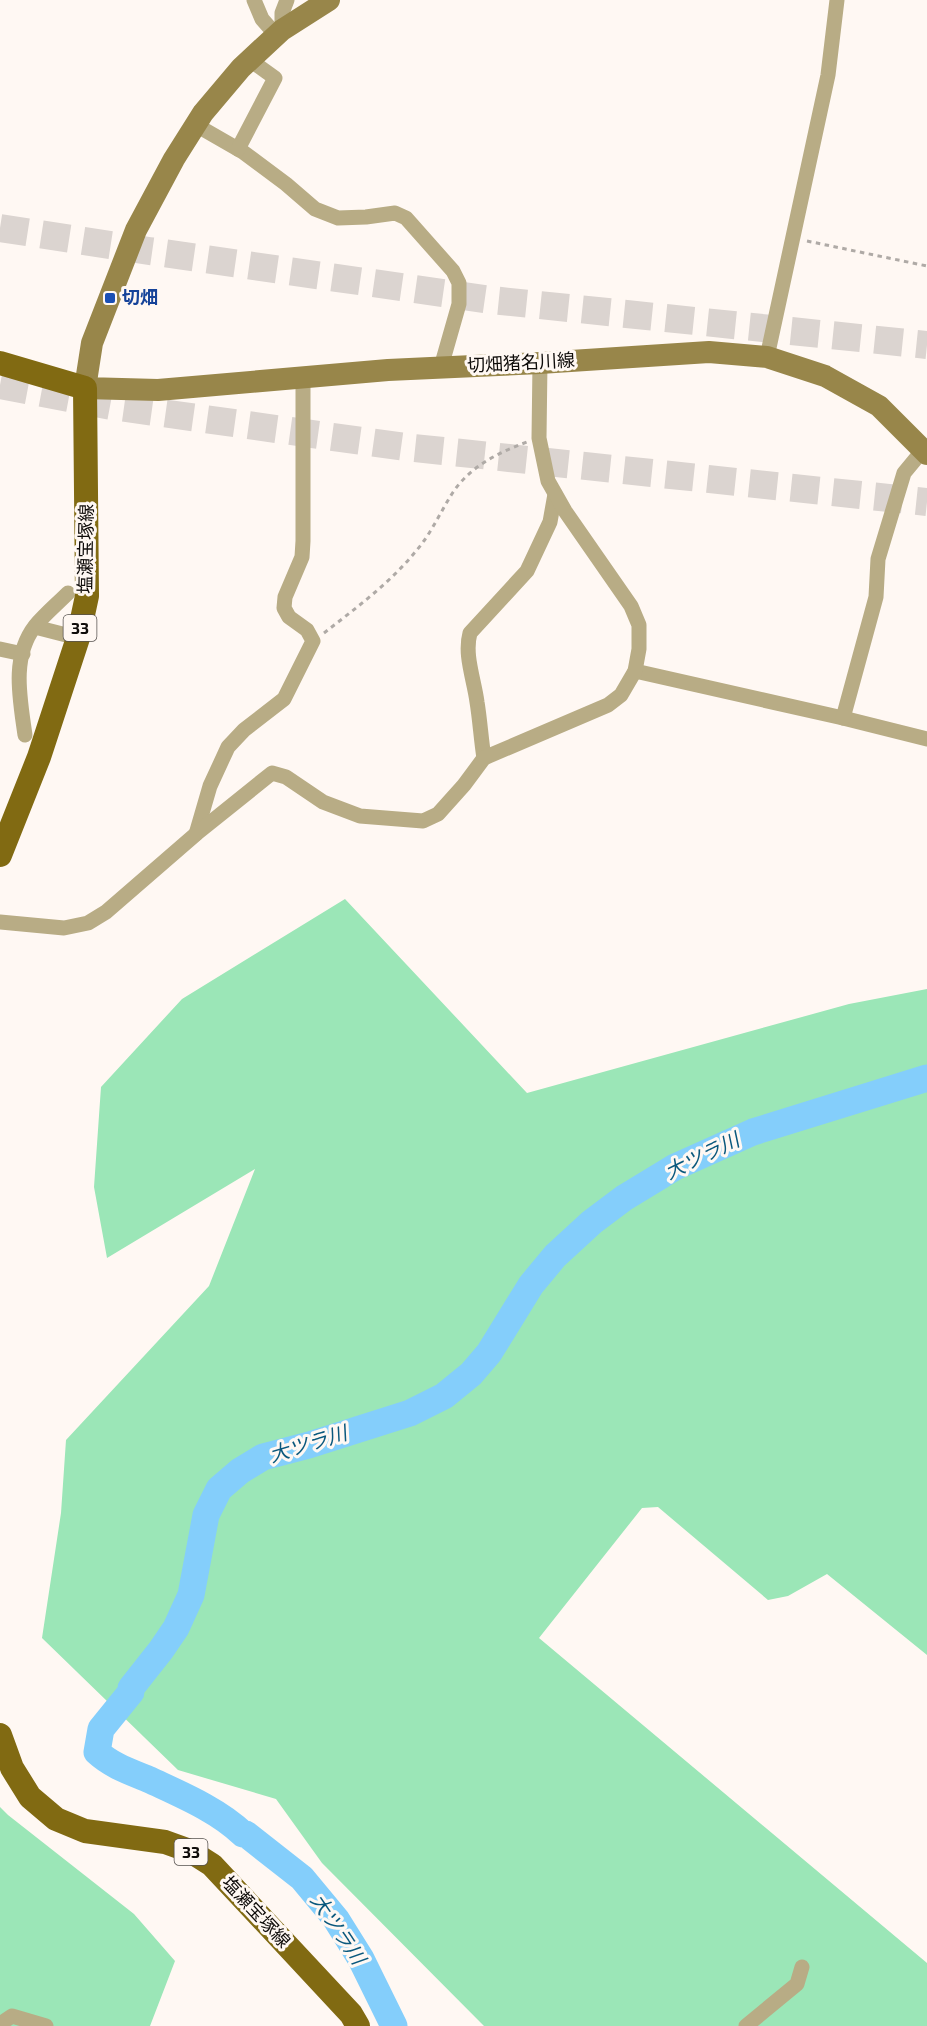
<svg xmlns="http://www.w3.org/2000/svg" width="927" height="2026" font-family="'Exo 2','Noto Sans JP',sans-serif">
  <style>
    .green { fill: #9be6b7 }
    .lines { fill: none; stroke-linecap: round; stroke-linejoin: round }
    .river { stroke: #84cefb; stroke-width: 27 }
    .highway-tunnel { stroke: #dbd4d0; stroke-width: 28; stroke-dasharray: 28 14; stroke-linecap: butt }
    .path { stroke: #afaaa6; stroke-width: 3; stroke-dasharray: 4.5 4.5; stroke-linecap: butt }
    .street { stroke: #b8ac85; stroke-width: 15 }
    .secondary { stroke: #98864a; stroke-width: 22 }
    .primary { stroke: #816a12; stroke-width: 24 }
    .transit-dot { fill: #1a4fb4; stroke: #fff8f3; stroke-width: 2 }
    .labels { text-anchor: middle; stroke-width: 6; stroke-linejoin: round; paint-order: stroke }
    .shield { fill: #fff8f3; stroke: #56524f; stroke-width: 1.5 }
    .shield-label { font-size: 16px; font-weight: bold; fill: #0e0b09 }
    .transit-label { font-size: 18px; font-weight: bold; fill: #164399; stroke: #fff8f3; text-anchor: start }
    .street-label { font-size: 18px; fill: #0e0b09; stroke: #fff8f3 }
    .water-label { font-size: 20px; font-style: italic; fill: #0a587d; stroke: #fff8f3 }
  </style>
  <rect width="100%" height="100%" fill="#fff8f3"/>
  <g class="green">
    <path d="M 345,899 L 527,1093 L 849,1004 L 927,989 L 927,1655 L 827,1574 L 788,1596 L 768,1600 L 658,1507 L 642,1508 L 539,1638 L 927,1963 L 927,2026 L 484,2026 L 322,1863 L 276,1799 L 178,1770 L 42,1638 L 61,1513 L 66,1440 L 209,1286 L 255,1169 L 107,1258 L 94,1187 L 101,1087 L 182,999 Z"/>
    <path d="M 0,1807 L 8,1815 L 134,1914 L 175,1961 L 150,2026 L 0,2026 Z"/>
  </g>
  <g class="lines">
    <path class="river" d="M 394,2026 L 361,1959 L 336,1919 L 302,1878 L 246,1834 L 243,1834 C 218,1810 182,1795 150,1780 C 131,1772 112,1766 97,1752 L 101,1729 L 131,1692 L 131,1688 L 161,1650 L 176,1628 L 191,1595 L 206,1515 L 219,1489 L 240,1471 L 263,1457 L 309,1445 L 410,1413 L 444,1396 L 471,1374 L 489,1353 L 531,1285 L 555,1256 L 592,1222 L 624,1198 L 675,1167 L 753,1132 L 927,1078"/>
    <g class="highway-tunnel">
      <path d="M 0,228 L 149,251 L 491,300 L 927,345"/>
      <path d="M 0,385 L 112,406 L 405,447 L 927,502"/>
    </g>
    <g class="path">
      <path d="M 807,241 L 927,266"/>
      <path d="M 324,633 C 356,608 390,583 416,551 C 430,535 439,515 450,497 C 467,468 497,453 527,442"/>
    </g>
    <g class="street">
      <path d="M 254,0 L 262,19 L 276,35"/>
      <path d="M 282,30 L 282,13 L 287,0"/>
      <path d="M 196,125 L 243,152 L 286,184 L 315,209 L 338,218 L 366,217 L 395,213 L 406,218 L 453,271 L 459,283 L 459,304 L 441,367"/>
      <path d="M 238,149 L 275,78 L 250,60"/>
      <path d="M 767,357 L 828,75 L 837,0"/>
      <path d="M 35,627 L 78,638"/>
      <path d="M 0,649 L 23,654"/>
      <path d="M 635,671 L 843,718 L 927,739"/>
      <path d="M 843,718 L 876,597 L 878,559 L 904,473 L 923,450"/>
      <path d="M 25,735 C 20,699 11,657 35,626 C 45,614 57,604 68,593"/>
      <path d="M 484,758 C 481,739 480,720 477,702 C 474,679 464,655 470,633 L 527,571 L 550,522 L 555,494"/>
      <path d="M 196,834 L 210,786 L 228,747 L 244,730 L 284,699 L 313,641 L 307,630 L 289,617 L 284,608 L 285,597 L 302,557 L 303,541 L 303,377"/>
      <path d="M 0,922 L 64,928 L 88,923 L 106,912 L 196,834 L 272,773 L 286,777 L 323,802 L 360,816 L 423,821 L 438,814 L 464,785 L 484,758 L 608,705 L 621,695 L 635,671 L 639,649 L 639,625 L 631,606 L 565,511 L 548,481 L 539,438 L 540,363"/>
      <path d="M 0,2024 L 12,2016 L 46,2026"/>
      <path d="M 746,2026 L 797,1984 L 802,1967"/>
    </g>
    <path class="secondary" d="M 329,0 L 282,30 L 241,68 L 203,113 L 174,159 L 136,230 L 92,343 L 85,388 L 158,390 L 388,370 L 540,363 L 709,352 L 767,357 L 825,376 L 879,406 L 927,454"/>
    <g class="primary">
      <path d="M 0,363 L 85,388 L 87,596 L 78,638 L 39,757 L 0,855"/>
      <path d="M 0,1735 L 12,1768 L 30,1797 L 56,1819 L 85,1831 L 165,1842 L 190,1851 L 212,1865 L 351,2014 L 358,2026"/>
    </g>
  </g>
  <rect class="transit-dot" x="104" y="292" width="12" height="12" rx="3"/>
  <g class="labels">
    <g class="shield">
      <rect x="63.5" y="615" width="33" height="26" rx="4.5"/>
      <rect x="174.5" y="1839" width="33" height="26" rx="4.5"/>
    </g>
    <g class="shield-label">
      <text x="80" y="634">33</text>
      <text x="191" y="1858">33</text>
    </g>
    <g class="transit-label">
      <text x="122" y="304">切畑</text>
    </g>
    <g class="street-label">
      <text transform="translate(521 363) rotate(-3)" y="6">切畑猪名川線</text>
      <text transform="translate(86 549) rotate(-89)" y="6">塩瀬宝塚線</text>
      <text transform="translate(256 1912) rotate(47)" y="6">塩瀬宝塚線</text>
    </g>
    <g class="water-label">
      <text transform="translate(702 1156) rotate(-26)" y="7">大ツラ川</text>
      <text transform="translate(308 1444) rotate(-17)" y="7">大ツラ川</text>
      <text transform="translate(338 1929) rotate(56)" y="7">大ツラ川</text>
    </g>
  </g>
</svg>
